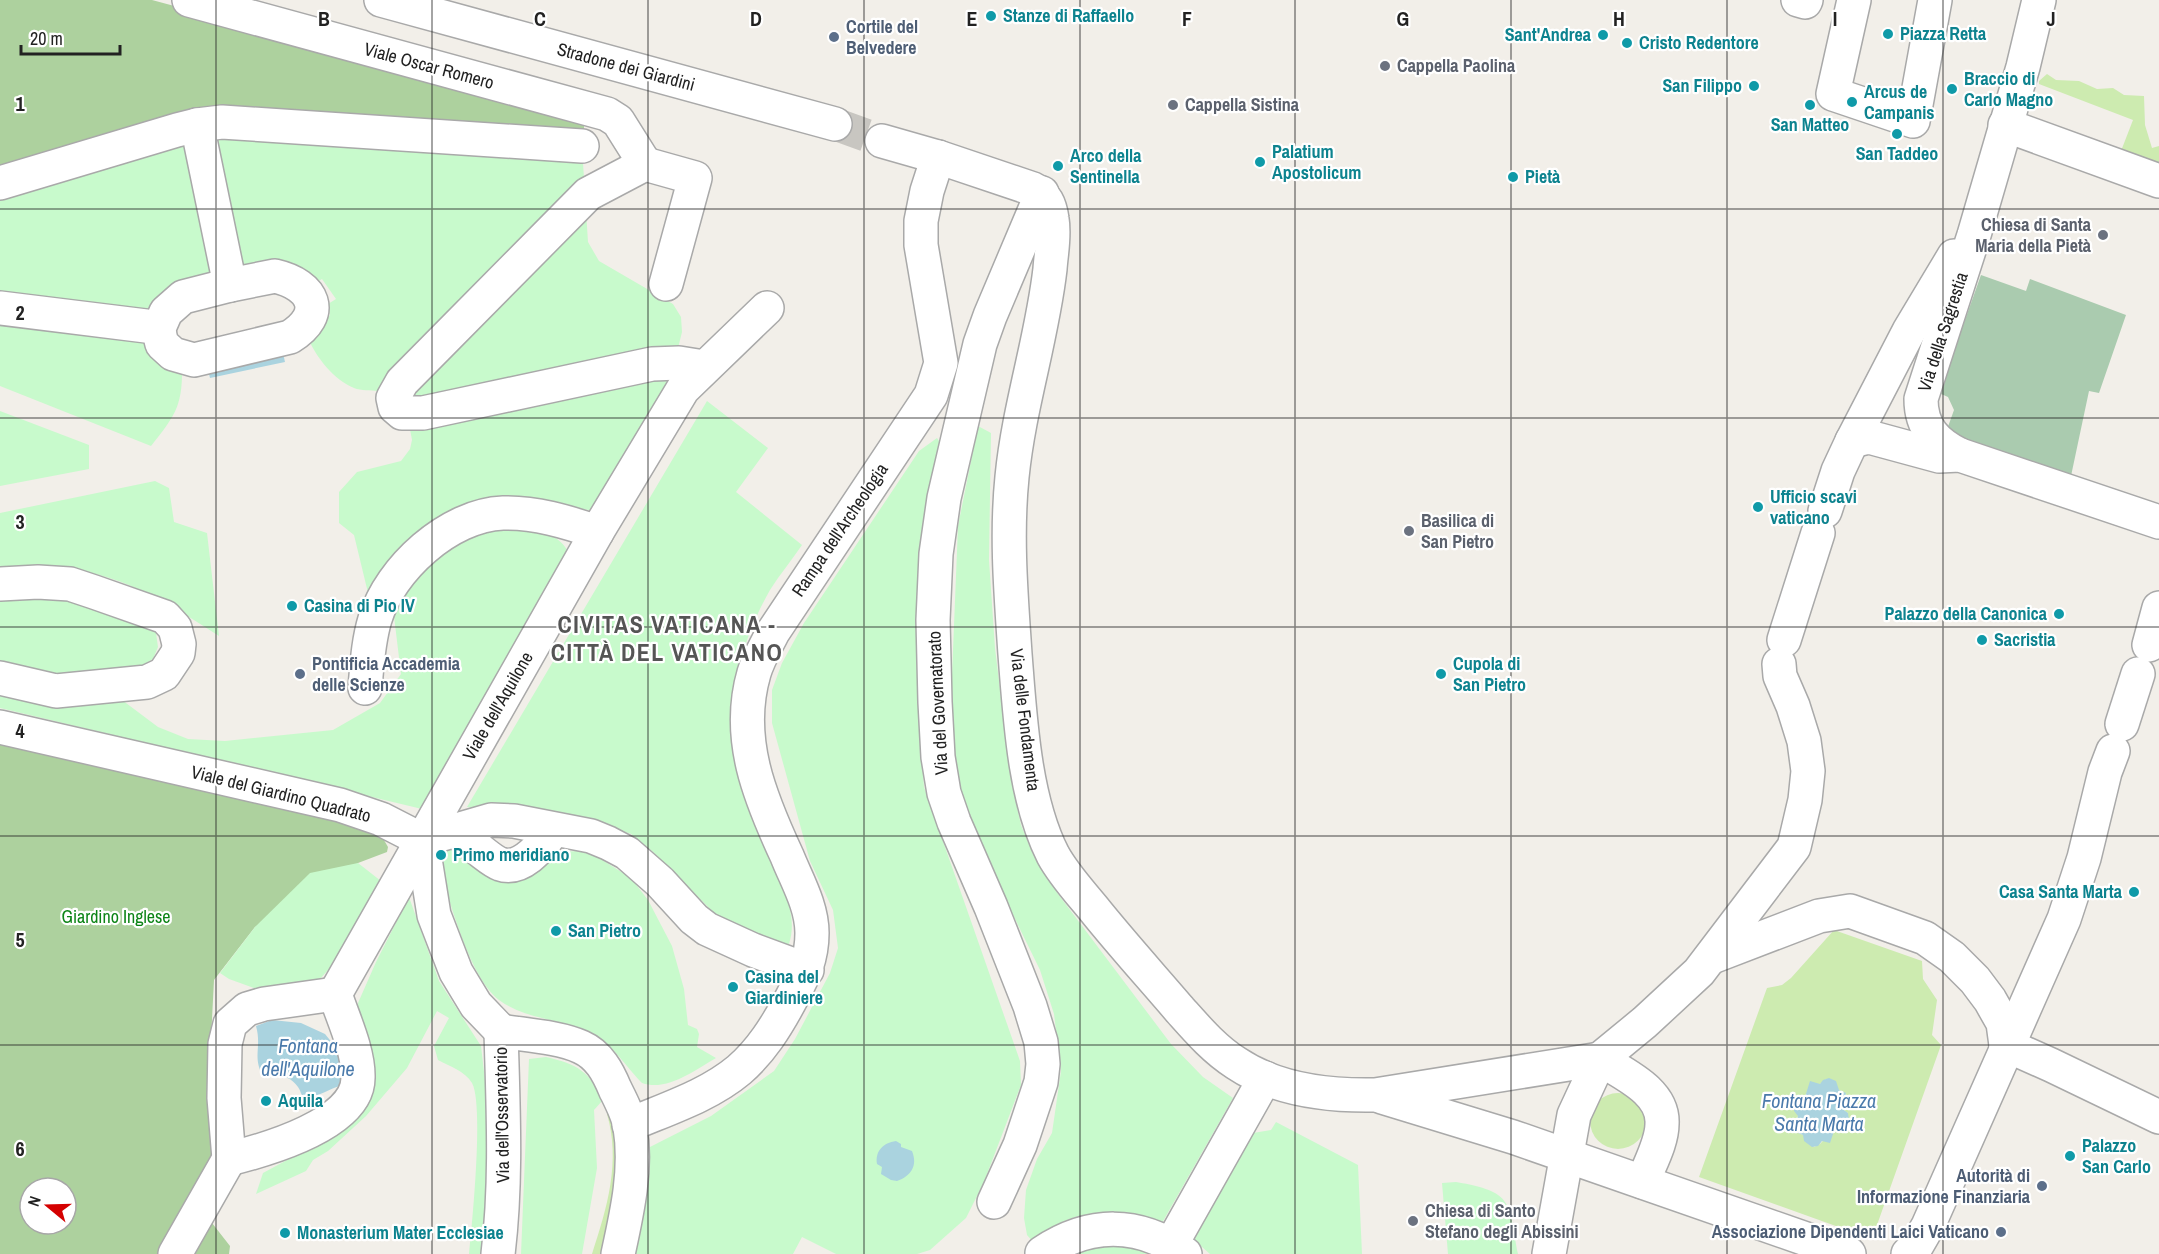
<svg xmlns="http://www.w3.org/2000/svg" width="2159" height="1254" font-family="'Archivo Narrow',sans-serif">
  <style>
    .grass { fill: #cdebb0; fill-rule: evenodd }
    .forest { fill: #add19e; fill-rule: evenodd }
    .cemetery { fill: #aacbaf }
    .park { fill: #c8facc }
    .water { fill: #aad3df }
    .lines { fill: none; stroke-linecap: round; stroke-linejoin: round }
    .minor-tunnel { stroke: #c8c6c1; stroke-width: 33; stroke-dasharray: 33 16; stroke-linecap: butt }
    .minor-casing { stroke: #a9a9a9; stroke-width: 36 }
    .minor { stroke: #fff; stroke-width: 33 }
    .grid { fill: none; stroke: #222; stroke-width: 1.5; stroke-opacity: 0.55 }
    .culture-dot { fill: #0f9aa8; stroke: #fff; stroke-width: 2 }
    .service-dot { fill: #5c6f8a; stroke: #fff; stroke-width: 2 }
    .worship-dot { fill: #6b7280; stroke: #fff; stroke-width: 2 }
    .labels { text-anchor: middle; stroke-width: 4.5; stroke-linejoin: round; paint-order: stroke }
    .culture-label { font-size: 18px; font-weight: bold; fill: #0d838f; stroke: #fff; text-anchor: start }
    .service-label { font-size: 18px; font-weight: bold; fill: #4e5e75; stroke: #fff; text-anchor: start }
    .street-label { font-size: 18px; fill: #222; stroke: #fff }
    .worship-label { font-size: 18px; font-weight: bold; fill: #5b616d; stroke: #fff; text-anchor: start }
    .park-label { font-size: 18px; fill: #0c8416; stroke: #fff }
    .water-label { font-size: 20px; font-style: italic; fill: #4a7aab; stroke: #fff }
    .district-label { font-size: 24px; font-weight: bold; letter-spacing: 1.5px; fill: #555; stroke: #fff }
    .grid-label { font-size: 20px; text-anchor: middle; font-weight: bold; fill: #222; stroke: #fff; stroke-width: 4.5; stroke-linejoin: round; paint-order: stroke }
  </style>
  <rect width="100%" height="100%" fill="#f2efe9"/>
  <g class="grass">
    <path d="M 2047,74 L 2056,80 L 2079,81 L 2097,89 L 2113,88 L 2124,95 L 2144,96 L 2145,125 L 2152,148 L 2159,146 L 2159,164 L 2121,151 L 2133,120 L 2039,84 L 2039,81 Z"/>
    <path d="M 1834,930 L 1922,961 L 1923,979 L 1937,1000 L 1932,1035 L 1941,1045 L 1872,1239 L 1699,1177 L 1767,988 L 1782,985 L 1791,978 ZM 1826,1079 L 1839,1090 L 1841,1109 L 1848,1113 L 1848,1123 L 1835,1128 L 1820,1144 L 1814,1147 L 1803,1135 L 1793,1131 L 1798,1116 L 1796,1101 L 1805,1097 Z"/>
    <circle cx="1618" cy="1121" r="28"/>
    <path d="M 609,1112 C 625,1165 614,1201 605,1254 L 592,1254 C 607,1208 621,1162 607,1114 Z"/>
  </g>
  <g class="forest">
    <path d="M 0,0 L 152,0 L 584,116 L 584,131 L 345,114 L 0,170 Z"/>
    <path d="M 0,743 L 332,816 L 381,835 L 388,847 L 387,852 L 358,863 L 255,927 L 214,980 L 210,1059 L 222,1150 L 212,1223 L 230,1246 L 229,1254 L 0,1254 ZM 30,1188 L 66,1188 L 66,1224 L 30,1224 Z"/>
  </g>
  <path class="cemetery" d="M 1981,275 L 2026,291 L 2030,279 L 2126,315 L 2099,393 L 2089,391 L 2071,476 L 1945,435 L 1954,410 L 1948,397 L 1939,393 Z"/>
  <g class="park">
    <path d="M 230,136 L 583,163 L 584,178 L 378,391 C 371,390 361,391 354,388 C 334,380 316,357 308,338 L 330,315 L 328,304 L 336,299 L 322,279 L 312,285 L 242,270 L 217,142 L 218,138 Z"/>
    <path d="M 176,146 L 187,147 L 217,277 L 159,315 L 0,297 L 0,199 Z"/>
    <path d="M 586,211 L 588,242 L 599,261 L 673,304 L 681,317 L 682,332 L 677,352 L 423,398 L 415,395 L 413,392 Z"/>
    <path d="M 0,319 L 150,339 L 182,361 C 183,405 177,413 151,446 L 0,386 Z"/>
    <path d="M 659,376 L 669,382 L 595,511 L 527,500 L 369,597 L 354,535 L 339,523 L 339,492 L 357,472 L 401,461 L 410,449 L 412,440 L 409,424 Z"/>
    <path d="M 707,401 L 768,448 L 736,492 L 802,545 C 792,560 780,574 770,590 C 743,638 731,684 734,739 C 736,758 738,780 744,798 C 752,821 765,843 774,865 C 784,891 798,916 789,944 L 769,942 L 739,929 L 715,914 L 652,851 L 631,834 L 592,821 L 467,807 Z"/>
    <path d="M 0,411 L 89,445 L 89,469 L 0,486 Z"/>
    <path d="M 978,426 L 991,433 L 989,560 L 995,648 L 1011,780 L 1021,825 L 1033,854 L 1058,894 L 1171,1044 L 1203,1077 L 1233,1098 L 1162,1223 C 1131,1211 1091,1208 1060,1223 C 1051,1227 1042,1237 1034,1243 L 1027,1235 L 1024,1218 L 1026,1190 L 1037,1159 L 1052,1133 L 1061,1071 L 1054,1014 L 1040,970 L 969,825 L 955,766 L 951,700 L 958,526 Z"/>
    <path d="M 937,438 L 941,444 L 921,573 L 918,701 L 924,787 L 1020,1061 L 1021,1085 L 984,1182 L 966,1218 L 930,1250 L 917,1254 L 836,1254 L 802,1237 L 793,1254 L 627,1254 L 646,1149 L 711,1116 L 774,1071 L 795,1039 L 830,973 L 838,948 L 833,910 L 810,861 L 772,723 L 772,690 L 782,663 L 804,623 L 919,451 Z"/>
    <path d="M 155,481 L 169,488 L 174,522 L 207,533 L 219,636 C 174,607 124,574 69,570 C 46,568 23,570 0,570 L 0,513 Z"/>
    <path d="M 502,528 C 529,531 555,527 569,553 L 422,809 L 0,708 L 0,689 L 122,700 L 158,727 L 188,739 L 225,741 L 333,730 L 380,703 L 401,674 L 393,608 C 413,579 435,549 470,536 C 480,532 491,531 502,528 Z"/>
    <path d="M 71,597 L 147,624 L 156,633 L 158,647 L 153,659 L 138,668 L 58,677 L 0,666 L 0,600 Z"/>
    <path d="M 445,843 L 515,881 L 558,852 L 579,851 L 596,856 L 631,878 L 648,900 L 672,946 L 684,989 L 688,1025 L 697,1029 L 699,1034 L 697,1047 L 716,1058 C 695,1070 667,1092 642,1083 C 628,1069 611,1043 594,1034 C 564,1019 526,1020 499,1000 C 468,976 449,896 436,858 Z"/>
    <path d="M 358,863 L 381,881 L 339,958 L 319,980 L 265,992 L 229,979 L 220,973 L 255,927 L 310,873 Z"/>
    <path d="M 409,897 L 439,981 L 481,1046 L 485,1080 L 491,1188 L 484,1254 L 469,1254 C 472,1224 484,1105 472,1083 C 465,1071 449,1066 438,1060 L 434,1046 L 449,1018 L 437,1011 L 407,1068 L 366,1116 L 328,1151 L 313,1160 L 306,1171 L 256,1194 L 263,1173 L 324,1140 L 360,1105 L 358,1003 L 376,962 Z"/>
    <path d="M 546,1057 C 576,1064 591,1071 602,1101 L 594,1110 L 597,1168 L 582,1254 L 521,1254 L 529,1059 Z"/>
    <path d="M 1276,1122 L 1358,1165 L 1362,1254 L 1210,1254 L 1194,1240 L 1253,1133 L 1271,1130 Z"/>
    <path d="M 1456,1182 C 1514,1192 1508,1201 1518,1254 L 1448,1254 L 1442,1183 Z"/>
    <path d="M 1113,1246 L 1133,1248 L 1153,1254 L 1074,1254 L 1091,1249 Z"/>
  </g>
  <g class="water">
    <path d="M 283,353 L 285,362 L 210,378 L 208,370 Z"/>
    <path d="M 272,1020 L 301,1023 L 325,1034 L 342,1055 L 342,1085 C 329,1089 319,1096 306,1099 C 300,1095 302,1093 298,1087 C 290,1075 277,1074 263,1076 C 252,1057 262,1047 256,1026 Z"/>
    <path d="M 1829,1078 L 1836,1081 L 1839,1090 L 1846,1093 L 1841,1108 L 1848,1113 L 1849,1120 L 1844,1127 L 1835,1128 L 1830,1143 L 1822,1141 L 1818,1146 L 1812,1147 L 1804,1141 L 1803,1135 L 1793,1131 L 1798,1116 L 1794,1111 L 1794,1104 L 1799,1099 L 1805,1097 L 1810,1081 L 1820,1084 L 1823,1080 Z"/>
    <path d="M 896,1141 L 901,1144 L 901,1147 L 912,1151 C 918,1166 911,1176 897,1181 L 891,1180 L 881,1174 L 882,1167 L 877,1164 C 875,1151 883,1143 896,1141 Z"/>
  </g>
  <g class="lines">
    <path class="minor-tunnel" d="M 835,124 L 882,141"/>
    <g class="minor-casing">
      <g id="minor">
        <path d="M 189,0 L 607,114 L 618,121 L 645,164"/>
        <path d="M 381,0 L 835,124"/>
        <path d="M 1798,0 L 1805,2 L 1806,0"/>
        <path d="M 1854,0 L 1833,94 L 1913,121 L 1935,0"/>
        <path d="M 197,125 L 230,285"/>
        <path d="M 2005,125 L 2159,181"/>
        <path d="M 882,141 L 938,157 L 1033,189 C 1046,195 1050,205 1052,219 C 1055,236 1051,253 1050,269 C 1042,339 1019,406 1012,477 C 1006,536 1011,595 1015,654 C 1020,717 1024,798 1053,855 C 1064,875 1079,891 1093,908 C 1121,943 1151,976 1180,1010 C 1197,1029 1214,1049 1236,1063 C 1276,1090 1328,1096 1375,1095 L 1600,1059 C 1623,1074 1664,1091 1662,1124 C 1662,1143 1649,1165 1643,1182"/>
        <path d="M 0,183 L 177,130 L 197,125 L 222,122 L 582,146"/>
        <path d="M 275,276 C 314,285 327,314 290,337 L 194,360 L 173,354 L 162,344 L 160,336 L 159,328 L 166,312 L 183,297 L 230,285 Z"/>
        <path d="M 666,284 L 695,178 L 645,164 L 588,194 L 402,382 L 393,398 L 395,407 L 402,413 L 423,413 L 652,364 L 679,363 L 704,367"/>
        <path d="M 0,308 L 146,326"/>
        <path d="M 1852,441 L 1869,437 L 1939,456 L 1960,455 L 2159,522"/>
        <path d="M 1960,455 C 1936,443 1921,428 1921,399 L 1974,235 L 2023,67 L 2039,0"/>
        <path d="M 1825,511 L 1838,471 L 1852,441 L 1909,331 L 1954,256"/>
        <path d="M 0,584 L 38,582 L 70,584 L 94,592 L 165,617 L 175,628 L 179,644 L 178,653 L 164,674 L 147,682 L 56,691 L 0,678"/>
        <path d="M 1784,640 L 1818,533"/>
        <path d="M 2149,645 L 2159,608"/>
        <path d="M 365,688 C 367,665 368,642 375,619 C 390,569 449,515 503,513 C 535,512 567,522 597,532"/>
        <path d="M 2122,724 L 2138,674"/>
        <path d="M 0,727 L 340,805 L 381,819 L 422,840"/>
        <path d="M 454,829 C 464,837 491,861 500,864 C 522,872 542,845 554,830"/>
        <path d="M 422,840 L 491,820 L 514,821 L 591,836 L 608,843 L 627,853 L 660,882 L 694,919 L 707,929 L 753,950 L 807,970"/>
        <path d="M 422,840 L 434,915 L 456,972 L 476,1005 L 501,1031"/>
        <path d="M 1712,957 L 1819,916 L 1850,911 L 1925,938 L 1952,957 L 1975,980 L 1990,1000 L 2003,1023 L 2006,1045"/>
        <path d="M 335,994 L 597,532 L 683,389 L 767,308"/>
        <path d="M 2006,1045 L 2051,1065 L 2159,1117"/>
        <path d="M 1382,1097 L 1513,1137 L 1849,1254"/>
        <path d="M 629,1125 C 666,1109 708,1096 739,1070 C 761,1051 776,1027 790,1001 C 802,978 812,961 812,933 C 812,906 797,881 787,856 C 760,798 735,738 754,673 C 758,659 766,646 773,632 L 931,395 L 941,363 L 921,245 L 921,221 L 927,191 L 938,157"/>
        <path d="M 229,1159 C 265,1150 358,1124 358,1078 C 359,1052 343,1018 335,994"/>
        <path d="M 229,1159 L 224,1098 L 225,1044 L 230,1024 L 247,1009 L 264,1004 L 335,994"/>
        <path d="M 994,1202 L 1020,1145 L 1041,1082 L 1043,1064 L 1041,1042 L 1030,1006 L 991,907 L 954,822 L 944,793 L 938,757 L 935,702 L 933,620 L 936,554 L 944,498 L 980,344 L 990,316 L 1042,193"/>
        <path d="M 1171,1245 L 1265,1078"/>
        <path d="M 1042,1253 C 1090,1221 1138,1221 1185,1254"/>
        <path d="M 175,1254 L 229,1159"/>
        <path d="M 498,1254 C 507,1180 503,1106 501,1031 C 525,1035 559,1037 581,1047 C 599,1055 608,1072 615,1089 C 621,1101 628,1114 630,1127 C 637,1169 627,1213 618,1254"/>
        <path d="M 1549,1254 L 1574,1115 L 1600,1059 L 1645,1022 L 1699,972 L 1794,847 L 1805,800 L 1808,771 L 1804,741 L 1793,706 L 1780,676 L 1779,664"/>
        <path d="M 1908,1254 L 1917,1245 L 1928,1226 L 2064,919 L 2084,858 L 2105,772 L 2113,751"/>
      </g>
    </g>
    <use href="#minor" class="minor"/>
  </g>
  <path class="grid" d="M 216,0 L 216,1254M 432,0 L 432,1254M 648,0 L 648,1254M 864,0 L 864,1254M 1080,0 L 1080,1254M 1295,0 L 1295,1254M 1511,0 L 1511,1254M 1727,0 L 1727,1254M 1943,0 L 1943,1254M 0,209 L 2159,209M 0,418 L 2159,418M 0,627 L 2159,627M 0,836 L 2159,836M 0,1045 L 2159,1045"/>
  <g class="culture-dot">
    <circle cx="991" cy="16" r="6"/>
    <circle cx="1888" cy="34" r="6"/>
    <circle cx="1603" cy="35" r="6"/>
    <circle cx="1627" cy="43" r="6"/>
    <circle cx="1754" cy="86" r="6"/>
    <circle cx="1952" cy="89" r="6"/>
    <circle cx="1852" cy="102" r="6"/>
    <circle cx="1810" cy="105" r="6"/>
    <circle cx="1897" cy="134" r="6"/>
    <circle cx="1260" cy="162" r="6"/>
    <circle cx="1058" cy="166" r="6"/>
    <circle cx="1513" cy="177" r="6"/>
    <circle cx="1758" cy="507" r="6"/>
    <circle cx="292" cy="606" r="6"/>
    <circle cx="2059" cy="614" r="6"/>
    <circle cx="1982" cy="640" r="6"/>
    <circle cx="1441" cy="674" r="6"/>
    <circle cx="441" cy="855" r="6"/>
    <circle cx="2134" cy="892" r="6"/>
    <circle cx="556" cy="931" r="6"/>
    <circle cx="733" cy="987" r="6"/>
    <circle cx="266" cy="1101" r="6"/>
    <circle cx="2070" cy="1156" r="6"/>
    <circle cx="285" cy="1233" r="6"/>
  </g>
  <g class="service-dot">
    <circle cx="834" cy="37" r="6"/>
    <circle cx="300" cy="674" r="6"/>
    <circle cx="2042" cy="1186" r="6"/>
    <circle cx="2001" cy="1232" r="6"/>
  </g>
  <g class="worship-dot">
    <circle cx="1385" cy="66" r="6"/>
    <circle cx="1173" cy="105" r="6"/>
    <circle cx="2103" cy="235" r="6"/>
    <circle cx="1409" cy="531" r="6"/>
    <circle cx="1413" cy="1221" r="6"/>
  </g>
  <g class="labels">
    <g class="culture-label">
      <text x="1003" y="22">Stanze di Raffaello</text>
      <text x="1900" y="40">Piazza Retta</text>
      <text x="1591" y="41" text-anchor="end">Sant'Andrea</text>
      <text x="1639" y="49">Cristo Redentore</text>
      <text x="1964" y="85">Braccio di<tspan x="1964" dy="21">Carlo Magno</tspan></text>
      <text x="1742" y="92" text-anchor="end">San Filippo</text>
      <text x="1864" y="98">Arcus de<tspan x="1864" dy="21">Campanis</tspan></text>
      <text x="1810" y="131" text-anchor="middle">San Matteo</text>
      <text x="1272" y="158">Palatium<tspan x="1272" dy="21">Apostolicum</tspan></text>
      <text x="1897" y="160" text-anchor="middle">San Taddeo</text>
      <text x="1070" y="162">Arco della<tspan x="1070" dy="21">Sentinella</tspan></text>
      <text x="1525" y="183">Pietà</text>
      <text x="1770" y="503">Ufficio scavi<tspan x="1770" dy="21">vaticano</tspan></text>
      <text x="304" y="612">Casina di Pio IV</text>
      <text x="2047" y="620" text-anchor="end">Palazzo della Canonica</text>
      <text x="1994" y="646">Sacristia</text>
      <text x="1453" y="670">Cupola di<tspan x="1453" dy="21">San Pietro</tspan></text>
      <text x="453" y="861">Primo meridiano</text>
      <text x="2122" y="898" text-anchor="end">Casa Santa Marta</text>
      <text x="568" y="937">San Pietro</text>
      <text x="745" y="983">Casina del<tspan x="745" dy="21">Giardiniere</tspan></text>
      <text x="278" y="1107">Aquila</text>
      <text x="2082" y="1152">Palazzo<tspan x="2082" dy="21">San Carlo</tspan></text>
      <text x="297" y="1239">Monasterium Mater Ecclesiae</text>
    </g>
    <g class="service-label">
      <text x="846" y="33">Cortile del<tspan x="846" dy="21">Belvedere</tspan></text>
      <text x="312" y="670">Pontificia Accademia<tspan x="312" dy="21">delle Scienze</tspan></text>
      <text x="2030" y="1182" text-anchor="end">Autorità di<tspan x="2030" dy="21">Informazione Finanziaria</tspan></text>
      <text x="1989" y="1238" text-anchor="end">Associazione Dipendenti Laici Vaticano</text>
    </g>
    <g class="street-label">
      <text transform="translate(429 66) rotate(15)" y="6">Viale Oscar Romero</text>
      <text transform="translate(626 67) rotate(15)" y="6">Stradone dei Giardini</text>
      <text transform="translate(1943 332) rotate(-72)" y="6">Via della Sagrestia</text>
      <text transform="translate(840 530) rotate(-56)" y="6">Rampa dell'Archeologia</text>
      <text transform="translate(938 703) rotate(-93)" y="6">Via del Governatorato</text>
      <text transform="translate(498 706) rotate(-60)" y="6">Viale dell'Aquilone</text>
      <text transform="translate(1025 720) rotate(83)" y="6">Via delle Fondamenta</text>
      <text transform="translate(281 794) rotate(14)" y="6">Viale del Giardino Quadrato</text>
      <text transform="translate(502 1115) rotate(-91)" y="6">Via dell'Osservatorio</text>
    </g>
    <g class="worship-label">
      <text x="1397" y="72">Cappella Paolina</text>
      <text x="1185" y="111">Cappella Sistina</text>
      <text x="2091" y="231" text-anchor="end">Chiesa di Santa<tspan x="2091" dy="21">Maria della Pietà</tspan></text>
      <text x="1421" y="527">Basilica di<tspan x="1421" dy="21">San Pietro</tspan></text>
      <text x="1425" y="1217">Chiesa di Santo<tspan x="1425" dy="21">Stefano degli Abissini</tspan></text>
    </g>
    <g class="park-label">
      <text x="116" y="923">Giardino Inglese</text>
    </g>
    <g class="water-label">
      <text x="308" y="1053">Fontana<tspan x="308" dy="23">dell'Aquilone</tspan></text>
      <text x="1819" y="1108">Fontana Piazza<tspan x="1819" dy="23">Santa Marta</tspan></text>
    </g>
    <g class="district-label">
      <text x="667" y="633">CIVITAS VATICANA -<tspan x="667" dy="28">CITTÀ DEL VATICANO</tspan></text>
    </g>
  </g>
  <g class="grid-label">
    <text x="324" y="26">B</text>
    <text x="540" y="26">C</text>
    <text x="756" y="26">D</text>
    <text x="972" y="26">E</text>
    <text x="1187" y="26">F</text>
    <text x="1403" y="26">G</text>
    <text x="1619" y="26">H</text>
    <text x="1835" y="26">I</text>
    <text x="2051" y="26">J</text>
    <text x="20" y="111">1</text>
    <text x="20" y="320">2</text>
    <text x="20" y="529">3</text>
    <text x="20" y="738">4</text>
    <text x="20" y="947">5</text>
    <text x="20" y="1156">6</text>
  </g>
  <g transform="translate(48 1206) rotate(289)"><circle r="28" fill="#ffffff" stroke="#a7a7a7" stroke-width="1.5"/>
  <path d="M0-4.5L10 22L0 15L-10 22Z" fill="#d40000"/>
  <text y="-9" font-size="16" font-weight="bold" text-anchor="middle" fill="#222222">N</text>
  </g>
  <path d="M21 45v9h99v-9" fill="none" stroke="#222222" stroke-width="3"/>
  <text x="30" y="45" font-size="18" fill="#222222" stroke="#ffffff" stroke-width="4.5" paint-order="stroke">20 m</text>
</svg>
